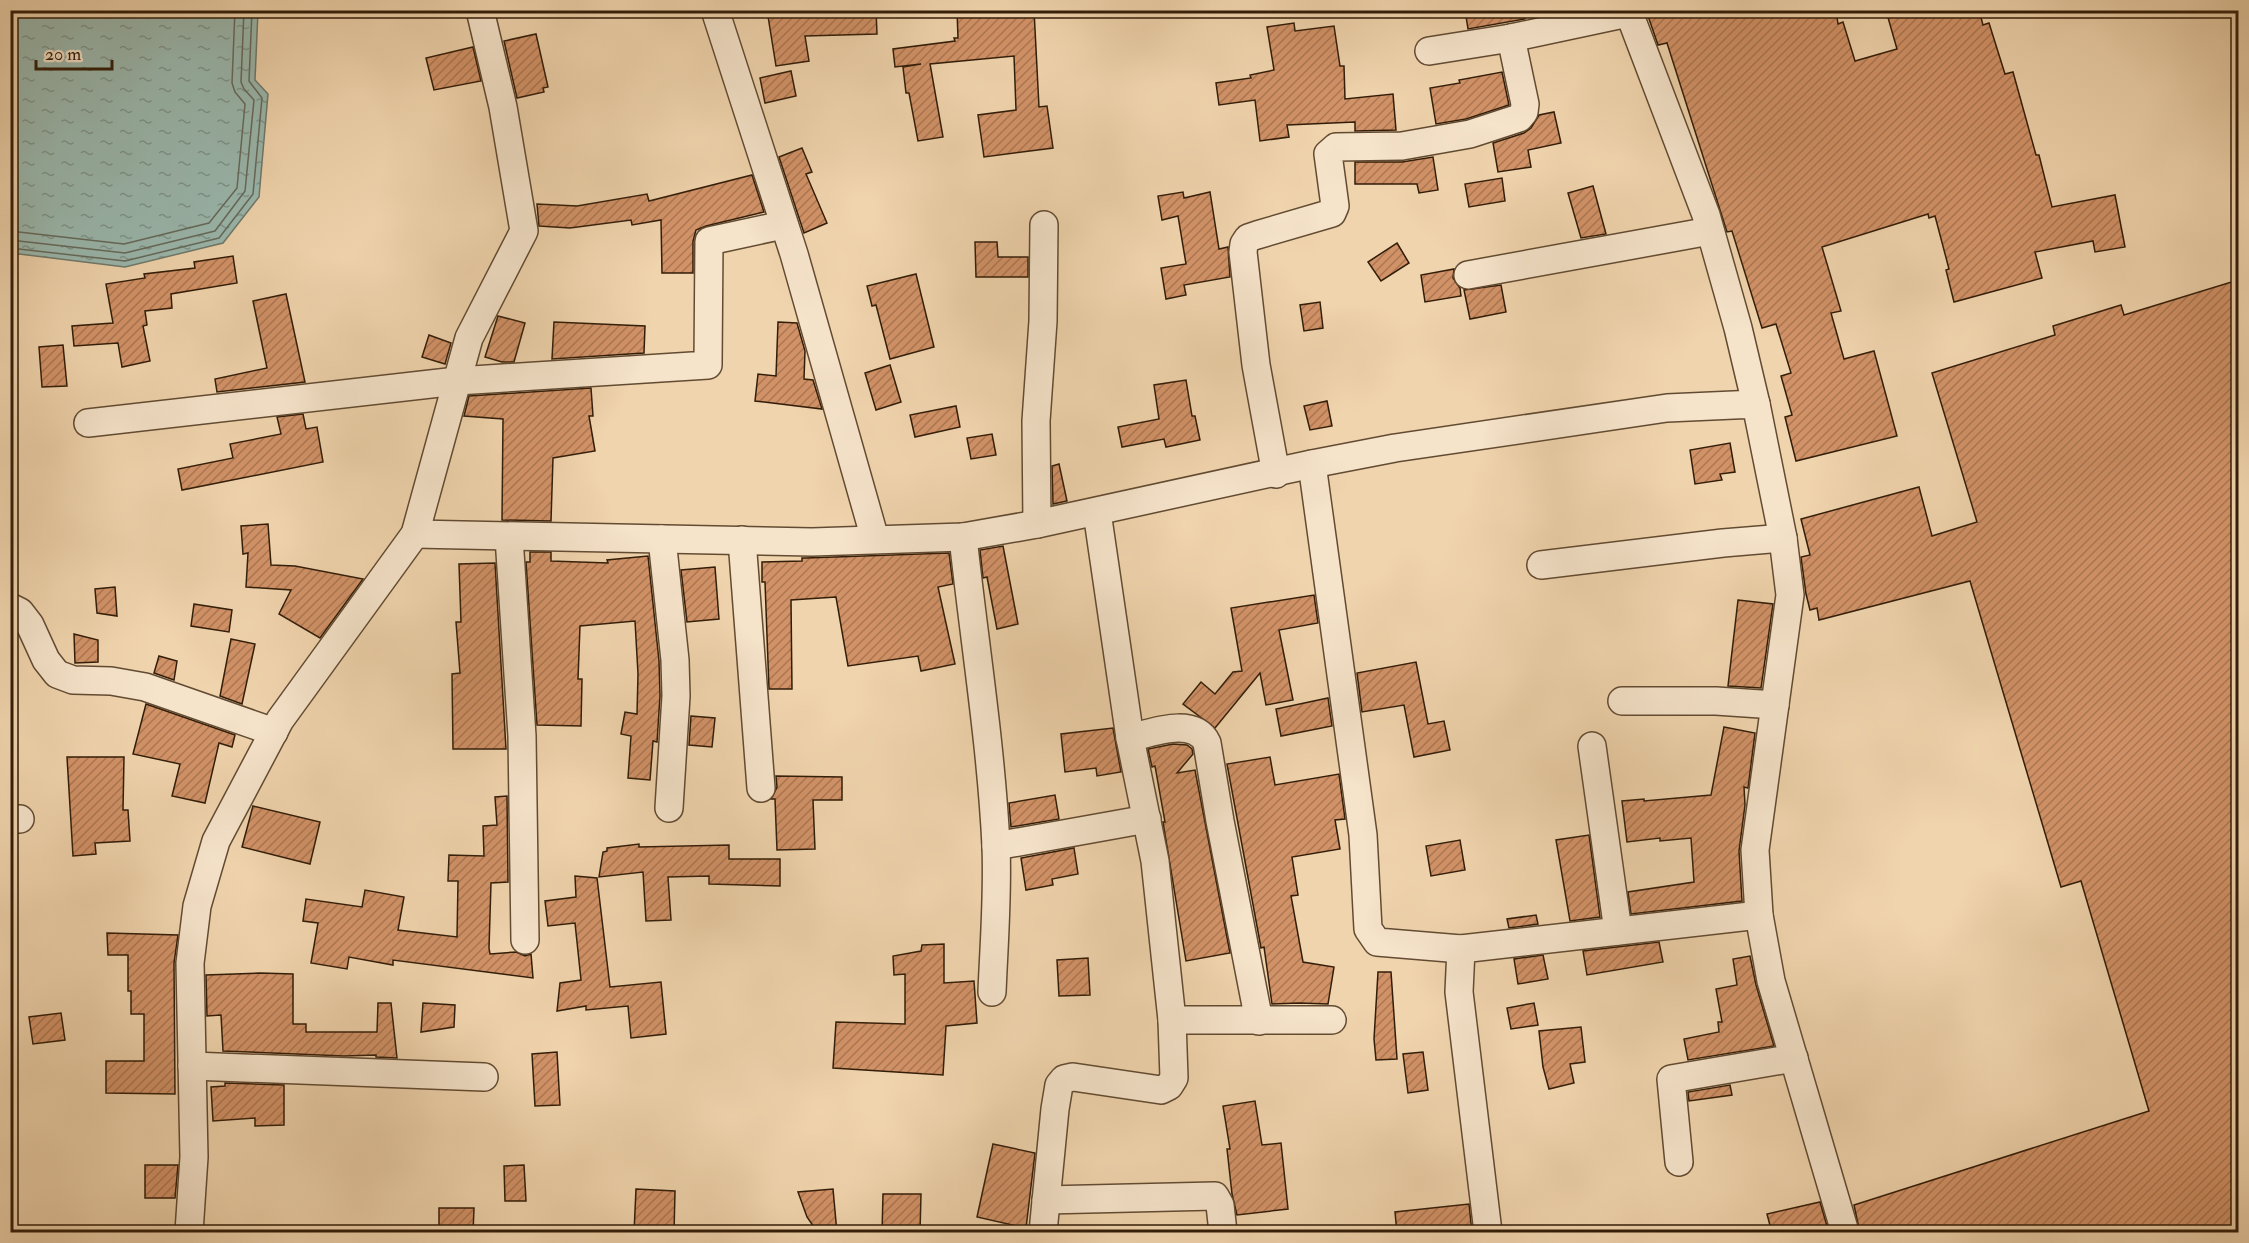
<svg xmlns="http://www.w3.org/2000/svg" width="2249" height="1243" font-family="'IM FELL Double Pica',serif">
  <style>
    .water { fill: url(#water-ripples); stroke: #707a6c; stroke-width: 1.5 }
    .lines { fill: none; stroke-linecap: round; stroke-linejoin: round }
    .shore { stroke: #666a5c; stroke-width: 1.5 }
    .building { fill: url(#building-hatch); stroke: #321d09; stroke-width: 1.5 }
    .street-casing { stroke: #624b32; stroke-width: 30 }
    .street { stroke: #f5e3ca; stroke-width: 27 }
  </style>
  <defs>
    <pattern id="water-ripples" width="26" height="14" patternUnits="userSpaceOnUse" patternTransform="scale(1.5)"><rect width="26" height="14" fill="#9ab8ae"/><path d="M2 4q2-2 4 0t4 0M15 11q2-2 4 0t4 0" fill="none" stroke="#7e958c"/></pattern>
    <pattern id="building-hatch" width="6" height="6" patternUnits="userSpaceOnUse" patternTransform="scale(1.5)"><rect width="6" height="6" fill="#d29267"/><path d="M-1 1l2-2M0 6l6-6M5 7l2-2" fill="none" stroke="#ab7753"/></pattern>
  </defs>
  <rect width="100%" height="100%" fill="#f0d4ad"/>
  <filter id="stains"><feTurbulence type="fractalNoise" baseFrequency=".00333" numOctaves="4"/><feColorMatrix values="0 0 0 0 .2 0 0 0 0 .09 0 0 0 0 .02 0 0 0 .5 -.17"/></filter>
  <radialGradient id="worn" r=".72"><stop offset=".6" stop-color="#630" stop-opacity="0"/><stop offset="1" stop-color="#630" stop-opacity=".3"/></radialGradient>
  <path class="water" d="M 11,10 L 258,11 L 255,80 L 268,94 L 259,197 L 223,243 L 125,267 L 11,253 Z"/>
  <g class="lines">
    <g class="shore">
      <path d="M 10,231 L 124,244 L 209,223 L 237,188 L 245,104 L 235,92 L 232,83 L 235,10"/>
      <path d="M 10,240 L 125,253 L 215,231 L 245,191 L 254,100 L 244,89 L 241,82 L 244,10"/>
      <path d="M 10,248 L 125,261 L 219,238 L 253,194 L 262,98 L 249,81 L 252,10"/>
    </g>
  </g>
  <g class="building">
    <path d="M 767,10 L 876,10 L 877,34 L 805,36 L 809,61 L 776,66 Z"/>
    <path d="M 957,10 L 1034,10 L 1039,107 L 1047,106 L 1053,148 L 984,157 L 978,115 L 1016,110 L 1014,56 L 930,64 L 943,137 L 918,141 L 909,93 L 906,93 L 903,67 L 921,64 L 895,67 L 893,49 L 955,41 L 954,38 L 958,38 Z"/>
    <path d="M 1465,10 L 1524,10 L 1525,19 L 1468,29 Z"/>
    <path d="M 1646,10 L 1836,10 L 1838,24 L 1843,22 L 1855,61 L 1897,49 L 1887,14 L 1901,10 L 1979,10 L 1983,25 L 1989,23 L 2005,74 L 2013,72 L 2036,155 L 2039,155 L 2052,207 L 2115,195 L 2125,247 L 2095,252 L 2093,241 L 2035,252 L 2042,278 L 1954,302 L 1946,270 L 1949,269 L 1935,216 L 1929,218 L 1928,214 L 1822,247 L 1841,311 L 1831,313 L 1844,359 L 1874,351 L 1897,436 L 1796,461 L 1785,417 L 1792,415 L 1781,376 L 1791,373 L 1776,324 L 1762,328 L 1732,231 L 1727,232 L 1667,43 L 1658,45 Z"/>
    <path d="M 1294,23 L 1295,31 L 1334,26 L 1340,66 L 1344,66 L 1345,99 L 1393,94 L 1396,130 L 1355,131 L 1355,122 L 1287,125 L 1289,137 L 1260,141 L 1255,100 L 1219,105 L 1216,83 L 1251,78 L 1250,75 L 1274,70 L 1267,27 Z"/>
    <path d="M 536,34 L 548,87 L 543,88 L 544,92 L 517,98 L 504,41 Z"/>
    <path d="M 473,47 L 481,81 L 434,90 L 426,58 Z"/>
    <path d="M 791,71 L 796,96 L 765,103 L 760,78 Z"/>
    <path d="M 1502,72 L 1509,105 L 1466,119 L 1436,124 L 1430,88 L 1460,83 L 1459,80 Z"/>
    <path d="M 1554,112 L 1561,143 L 1528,150 L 1531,167 L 1498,172 L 1493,143 L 1524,133 L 1531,128 L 1539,115 Z"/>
    <path d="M 802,148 L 812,172 L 806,174 L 827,223 L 804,233 L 779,157 Z"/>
    <path d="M 1433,157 L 1438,190 L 1419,193 L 1417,184 L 1355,184 L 1355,162 L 1402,162 Z"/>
    <path d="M 752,175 L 764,212 L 706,226 L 696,230 L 693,241 L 693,273 L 662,273 L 661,220 L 632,225 L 631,220 L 570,228 L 539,226 L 537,204 L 577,206 L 647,194 L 649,201 Z"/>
    <path d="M 1502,178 L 1505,201 L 1469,207 L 1465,184 Z"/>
    <path d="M 1593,186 L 1606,234 L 1581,238 L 1568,193 Z"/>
    <path d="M 1183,192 L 1184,198 L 1210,192 L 1219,249 L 1228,247 L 1230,277 L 1184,285 L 1186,295 L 1166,299 L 1161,268 L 1186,264 L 1178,216 L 1162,220 L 1158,196 Z"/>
    <path d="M 975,242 L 997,242 L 998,257 L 1028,257 L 1028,277 L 976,277 Z"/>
    <path d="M 1397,243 L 1409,263 L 1381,281 L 1368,262 Z"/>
    <path d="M 233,256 L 237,283 L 171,294 L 172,308 L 145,311 L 147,325 L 143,326 L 150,361 L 122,367 L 118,343 L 74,346 L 72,326 L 113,323 L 106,284 L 145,278 L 144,274 L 195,268 L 194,262 Z"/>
    <path d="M 1454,269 L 1453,278 L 1460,288 L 1461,296 L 1425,302 L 1421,275 Z"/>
    <path d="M 916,274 L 934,347 L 890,359 L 876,305 L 872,306 L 867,286 Z"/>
    <path d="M 2238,280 L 2238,1233 L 1860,1233 L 1854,1205 L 2149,1111 L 2081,881 L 2061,887 L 1970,581 L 1819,620 L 1817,608 L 1810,610 L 1806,594 L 1801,557 L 1810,555 L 1801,519 L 1919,487 L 1932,536 L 1977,522 L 1932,373 L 2055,335 L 2053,326 L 2121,305 L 2124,315 Z"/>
    <path d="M 1501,285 L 1506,312 L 1470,319 L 1464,290 Z"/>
    <path d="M 286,294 L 305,382 L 217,392 L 215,379 L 267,368 L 253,301 Z"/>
    <path d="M 1320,302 L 1323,328 L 1304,331 L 1300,305 Z"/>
    <path d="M 498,316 L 525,323 L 514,362 L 502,362 L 485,357 Z"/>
    <path d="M 554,322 L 645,326 L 644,353 L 552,359 Z"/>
    <path d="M 778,322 L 797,323 L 805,351 L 804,379 L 813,380 L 822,409 L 755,401 L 758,374 L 776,376 Z"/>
    <path d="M 429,335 L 451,343 L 445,364 L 422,357 Z"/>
    <path d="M 63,345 L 67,386 L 42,387 L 39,347 Z"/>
    <path d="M 890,365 L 901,402 L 876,410 L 865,373 Z"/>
    <path d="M 1186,380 L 1192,416 L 1195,416 L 1200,440 L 1166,447 L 1164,439 L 1122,447 L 1118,427 L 1159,419 L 1154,385 Z"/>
    <path d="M 591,388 L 593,416 L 589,416 L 595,451 L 553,458 L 551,521 L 502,520 L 503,419 L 464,416 L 469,396 Z"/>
    <path d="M 1327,401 L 1332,426 L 1310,430 L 1304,406 Z"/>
    <path d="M 956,406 L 960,427 L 915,437 L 910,415 Z"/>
    <path d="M 303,414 L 306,429 L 317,427 L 323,462 L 182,490 L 178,469 L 233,458 L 230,444 L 281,434 L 277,417 Z"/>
    <path d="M 992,434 L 996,455 L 971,459 L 967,438 Z"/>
    <path d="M 1730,443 L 1735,472 L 1720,474 L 1722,480 L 1695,484 L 1690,450 Z"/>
    <path d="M 1059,464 L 1067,501 L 1053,504 L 1052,466 Z"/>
    <path d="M 268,524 L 271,565 L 295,566 L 363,579 L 320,638 L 279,614 L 291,590 L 246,587 L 248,553 L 243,554 L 241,526 Z"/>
    <path d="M 1003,546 L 1018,624 L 997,629 L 987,577 L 983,578 L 980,550 Z"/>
    <path d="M 530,552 L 551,552 L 551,561 L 608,563 L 607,560 L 648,556 L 659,661 L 660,696 L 657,742 L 653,741 L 650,780 L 628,778 L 631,736 L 621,734 L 625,712 L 637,714 L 638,674 L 635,621 L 580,626 L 578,679 L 582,679 L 581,726 L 537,725 L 526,562 L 530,562 Z"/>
    <path d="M 949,553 L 953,584 L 938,587 L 955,664 L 921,671 L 918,656 L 848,666 L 836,597 L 791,600 L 792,689 L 769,689 L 765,582 L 762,582 L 762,562 L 802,561 L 802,558 L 806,558 Z"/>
    <path d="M 495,563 L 506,749 L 453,749 L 452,674 L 460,673 L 456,622 L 461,622 L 459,564 Z"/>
    <path d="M 715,567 L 719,619 L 687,622 L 681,570 Z"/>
    <path d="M 115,587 L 117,616 L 97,613 L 95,589 Z"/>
    <path d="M 1314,595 L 1318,623 L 1279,630 L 1293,700 L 1266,705 L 1260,673 L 1215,728 L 1183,704 L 1201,682 L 1215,694 L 1233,672 L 1242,671 L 1231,608 Z"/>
    <path d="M 1738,600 L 1773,604 L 1761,688 L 1728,686 Z"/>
    <path d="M 194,604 L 232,610 L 229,632 L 191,626 Z"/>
    <path d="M 74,634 L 98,640 L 98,662 L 75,663 Z"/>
    <path d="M 231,639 L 255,644 L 242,704 L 220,696 Z"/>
    <path d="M 159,656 L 177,661 L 174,680 L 154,673 Z"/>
    <path d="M 1416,662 L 1428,724 L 1444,721 L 1450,750 L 1414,757 L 1404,705 L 1362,712 L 1357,673 Z"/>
    <path d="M 1328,698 L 1332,726 L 1281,736 L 1276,709 Z"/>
    <path d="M 146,704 L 235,735 L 232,747 L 219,743 L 205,803 L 172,796 L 180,764 L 133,754 Z"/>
    <path d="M 691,716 L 715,718 L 712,747 L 689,745 Z"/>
    <path d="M 1724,727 L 1755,733 L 1748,788 L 1744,787 L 1745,805 L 1739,851 L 1742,901 L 1631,914 L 1628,892 L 1694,882 L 1691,838 L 1660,841 L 1660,838 L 1627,842 L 1622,801 L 1644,799 L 1644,801 L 1711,795 Z"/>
    <path d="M 1113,728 L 1121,772 L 1097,776 L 1096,768 L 1065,772 L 1061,734 Z"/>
    <path d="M 1173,744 L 1187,745 L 1192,749 L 1193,754 L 1177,773 L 1195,770 L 1230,953 L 1186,961 L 1163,822 L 1165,822 L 1155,766 L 1152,767 L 1148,749 Z"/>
    <path d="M 67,757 L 124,757 L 123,810 L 128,810 L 130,841 L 95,843 L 96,854 L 73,856 Z"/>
    <path d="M 1270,757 L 1275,785 L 1339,774 L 1345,819 L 1335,820 L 1340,849 L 1292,857 L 1298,895 L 1291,896 L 1303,962 L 1334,967 L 1328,1004 L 1299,1003 L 1272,1004 L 1264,947 L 1261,948 L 1227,764 Z"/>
    <path d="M 776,776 L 842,777 L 842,800 L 813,800 L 815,849 L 777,850 L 775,799 L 771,799 L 777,787 Z"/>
    <path d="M 1055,795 L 1059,819 L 1011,827 L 1009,803 Z"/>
    <path d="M 507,796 L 508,882 L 491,883 L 489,948 L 490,954 L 516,952 L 525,956 L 531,954 L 533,978 L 393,960 L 393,965 L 349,957 L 347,969 L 311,963 L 318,923 L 303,921 L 306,899 L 362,907 L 365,890 L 404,897 L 398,930 L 457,937 L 458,881 L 448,881 L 449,855 L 484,856 L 483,826 L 497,825 L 495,797 Z"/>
    <path d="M 253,806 L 320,822 L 310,864 L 242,847 Z"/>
    <path d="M 1589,835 L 1600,917 L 1570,921 L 1556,840 Z"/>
    <path d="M 1460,840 L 1465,870 L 1431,876 L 1426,846 Z"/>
    <path d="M 639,844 L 639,847 L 729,845 L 729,859 L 780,859 L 780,886 L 709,884 L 709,876 L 668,877 L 671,920 L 646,921 L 643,872 L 599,877 L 603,852 L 607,851 L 607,848 Z"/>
    <path d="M 1074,848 L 1078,874 L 1052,879 L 1053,885 L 1026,890 L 1021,858 Z"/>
    <path d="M 575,876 L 597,878 L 610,987 L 661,982 L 666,1034 L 631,1038 L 628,1006 L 586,1010 L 586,1006 L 557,1011 L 560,983 L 581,980 L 575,923 L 548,926 L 545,901 L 576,897 Z"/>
    <path d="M 1536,915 L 1538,924 L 1509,928 L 1507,919 Z"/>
    <path d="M 107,933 L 178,935 L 174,963 L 175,1094 L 106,1093 L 106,1061 L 144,1061 L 144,1014 L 131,1014 L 131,991 L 128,991 L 128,955 L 108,955 Z"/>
    <path d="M 1659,942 L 1663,962 L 1587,975 L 1583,951 Z"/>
    <path d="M 944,944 L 944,983 L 974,981 L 977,1023 L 946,1026 L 943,1075 L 833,1068 L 836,1022 L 905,1024 L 905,974 L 894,975 L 893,956 L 921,951 L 922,945 Z"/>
    <path d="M 1543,955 L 1548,979 L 1518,984 L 1514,959 Z"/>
    <path d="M 1750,956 L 1756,985 L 1774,1046 L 1688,1060 L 1684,1039 L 1719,1032 L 1718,1022 L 1722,1022 L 1716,989 L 1737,985 L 1733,959 Z"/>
    <path d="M 1088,958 L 1090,995 L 1059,996 L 1057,960 Z"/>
    <path d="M 1378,972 L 1391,972 L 1397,1059 L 1376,1060 L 1374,1039 Z"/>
    <path d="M 260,973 L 293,974 L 293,1024 L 306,1024 L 306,1032 L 377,1032 L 378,1003 L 391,1003 L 397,1058 L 376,1057 L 376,1055 L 344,1056 L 223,1051 L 221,1015 L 207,1016 L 206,975 Z"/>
    <path d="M 423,1003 L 455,1005 L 454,1027 L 421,1032 Z"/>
    <path d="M 1534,1003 L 1538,1025 L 1511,1029 L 1507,1008 Z"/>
    <path d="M 61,1013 L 65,1040 L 33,1044 L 29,1017 Z"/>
    <path d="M 1581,1027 L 1585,1062 L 1570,1064 L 1574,1083 L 1549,1089 L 1543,1067 L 1539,1031 Z"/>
    <path d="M 557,1052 L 560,1105 L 535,1106 L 532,1054 Z"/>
    <path d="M 1423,1052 L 1428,1090 L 1408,1093 L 1403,1054 Z"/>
    <path d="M 225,1083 L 284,1085 L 284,1125 L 255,1126 L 255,1118 L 213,1121 L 211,1087 L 225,1086 Z"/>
    <path d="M 1730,1085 L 1732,1095 L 1689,1101 L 1688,1092 Z"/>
    <path d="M 1255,1101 L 1262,1145 L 1281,1143 L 1288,1209 L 1237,1215 L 1232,1194 L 1227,1149 L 1230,1149 L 1223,1106 Z"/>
    <path d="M 993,1144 L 1035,1153 L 1026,1228 L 977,1217 Z"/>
    <path d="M 145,1165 L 178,1165 L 175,1198 L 145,1198 Z"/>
    <path d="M 524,1165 L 526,1201 L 505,1201 L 504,1166 Z"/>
    <path d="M 636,1189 L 675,1191 L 674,1233 L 634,1233 Z"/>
    <path d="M 833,1189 L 837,1233 L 818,1233 L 807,1217 L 798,1192 Z"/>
    <path d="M 883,1194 L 921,1194 L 920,1233 L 882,1233 Z"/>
    <path d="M 1820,1202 L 1829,1233 L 1772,1233 L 1767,1214 Z"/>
    <path d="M 1469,1204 L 1472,1233 L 1397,1233 L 1395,1212 Z"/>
    <path d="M 439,1208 L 474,1208 L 473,1233 L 439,1233 Z"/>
  </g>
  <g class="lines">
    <g class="street-casing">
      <g id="street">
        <path d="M 715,10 L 794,254 L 875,539"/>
        <path d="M 1628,10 L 1706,215 L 1738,328 L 1756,404"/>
        <path d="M 1429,51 L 1511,38 L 1628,13"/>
        <path d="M 1468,275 L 1710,231"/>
        <path d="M 88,423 L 457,381 L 708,365 L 709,241 L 783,225"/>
        <path d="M 1312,464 L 1363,835 L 1368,929 L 1377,942 L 1461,949"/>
        <path d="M 1276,474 L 1256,365 L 1243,252 L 1244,244 L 1248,238 L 1257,235 L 1332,213 L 1335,206 L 1328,154 L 1336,147 L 1402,146 L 1470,134 L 1519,118 L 1524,112 L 1525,104 L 1511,38"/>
        <path d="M 1037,524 L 1036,421 L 1043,321 L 1044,225"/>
        <path d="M 415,534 L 812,542 L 963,537 L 1037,524 L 1312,464 L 1395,448 L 1667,408 L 1756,404 L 1783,538 L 1790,595 L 1755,850 L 1759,915 L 1771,981 L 1845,1232"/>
        <path d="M 509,537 L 522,736 L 525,940"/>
        <path d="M 963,537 C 974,640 991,743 996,846 C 998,894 994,943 992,992"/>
        <path d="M 662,539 L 675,660 L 676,696 L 669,808"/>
        <path d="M 742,540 L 761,788"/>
        <path d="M 1541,565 L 1723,543 L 1783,538"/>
        <path d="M 10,607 L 20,612 L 30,625 L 46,660 L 57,674 L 73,680 L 111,681 L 145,687 L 274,732"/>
        <path d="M 1622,701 L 1716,701 L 1775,705"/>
        <path d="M 1130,738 C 1151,733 1194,716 1207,743 L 1220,821 L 1259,1021"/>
        <path d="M 1592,746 L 1618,931"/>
        <path d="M 10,819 L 20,819"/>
        <path d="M 996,846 L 1147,819"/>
        <path d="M 1172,1020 L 1332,1020"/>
        <path d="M 192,1066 L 484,1077"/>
        <path d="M 1679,1162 L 1671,1079 L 1794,1058"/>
        <path d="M 1046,1200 L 1215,1196 L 1220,1205 L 1223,1232"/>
        <path d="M 189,1232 L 194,1157 L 190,963 L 197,906 L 216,841 L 280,720 L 415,534 L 469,338 L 524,231 L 503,107 L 480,10"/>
        <path d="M 1043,1232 L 1055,1109 L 1059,1085 L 1064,1079 L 1073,1077 L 1161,1090 L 1169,1086 L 1174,1078 L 1172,1020 L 1155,861 L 1130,738 L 1097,512"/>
        <path d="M 1488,1232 L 1459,992 L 1461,949 L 1759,915"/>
      </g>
    </g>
    <use href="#street" class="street"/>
  </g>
  <rect width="2249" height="1243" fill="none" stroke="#f0d4ad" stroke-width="36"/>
  <rect x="12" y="12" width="2225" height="1219" fill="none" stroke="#321d09" stroke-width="3"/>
  <rect x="18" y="18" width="2213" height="1207" fill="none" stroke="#321d09" stroke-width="1.5"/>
  <path d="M36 60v9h76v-9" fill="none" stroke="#321d09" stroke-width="3"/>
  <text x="45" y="60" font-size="18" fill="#321d09" stroke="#f5e3ca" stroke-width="4.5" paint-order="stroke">20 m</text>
  <rect width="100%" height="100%" filter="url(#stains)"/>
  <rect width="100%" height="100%" fill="url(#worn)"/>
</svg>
